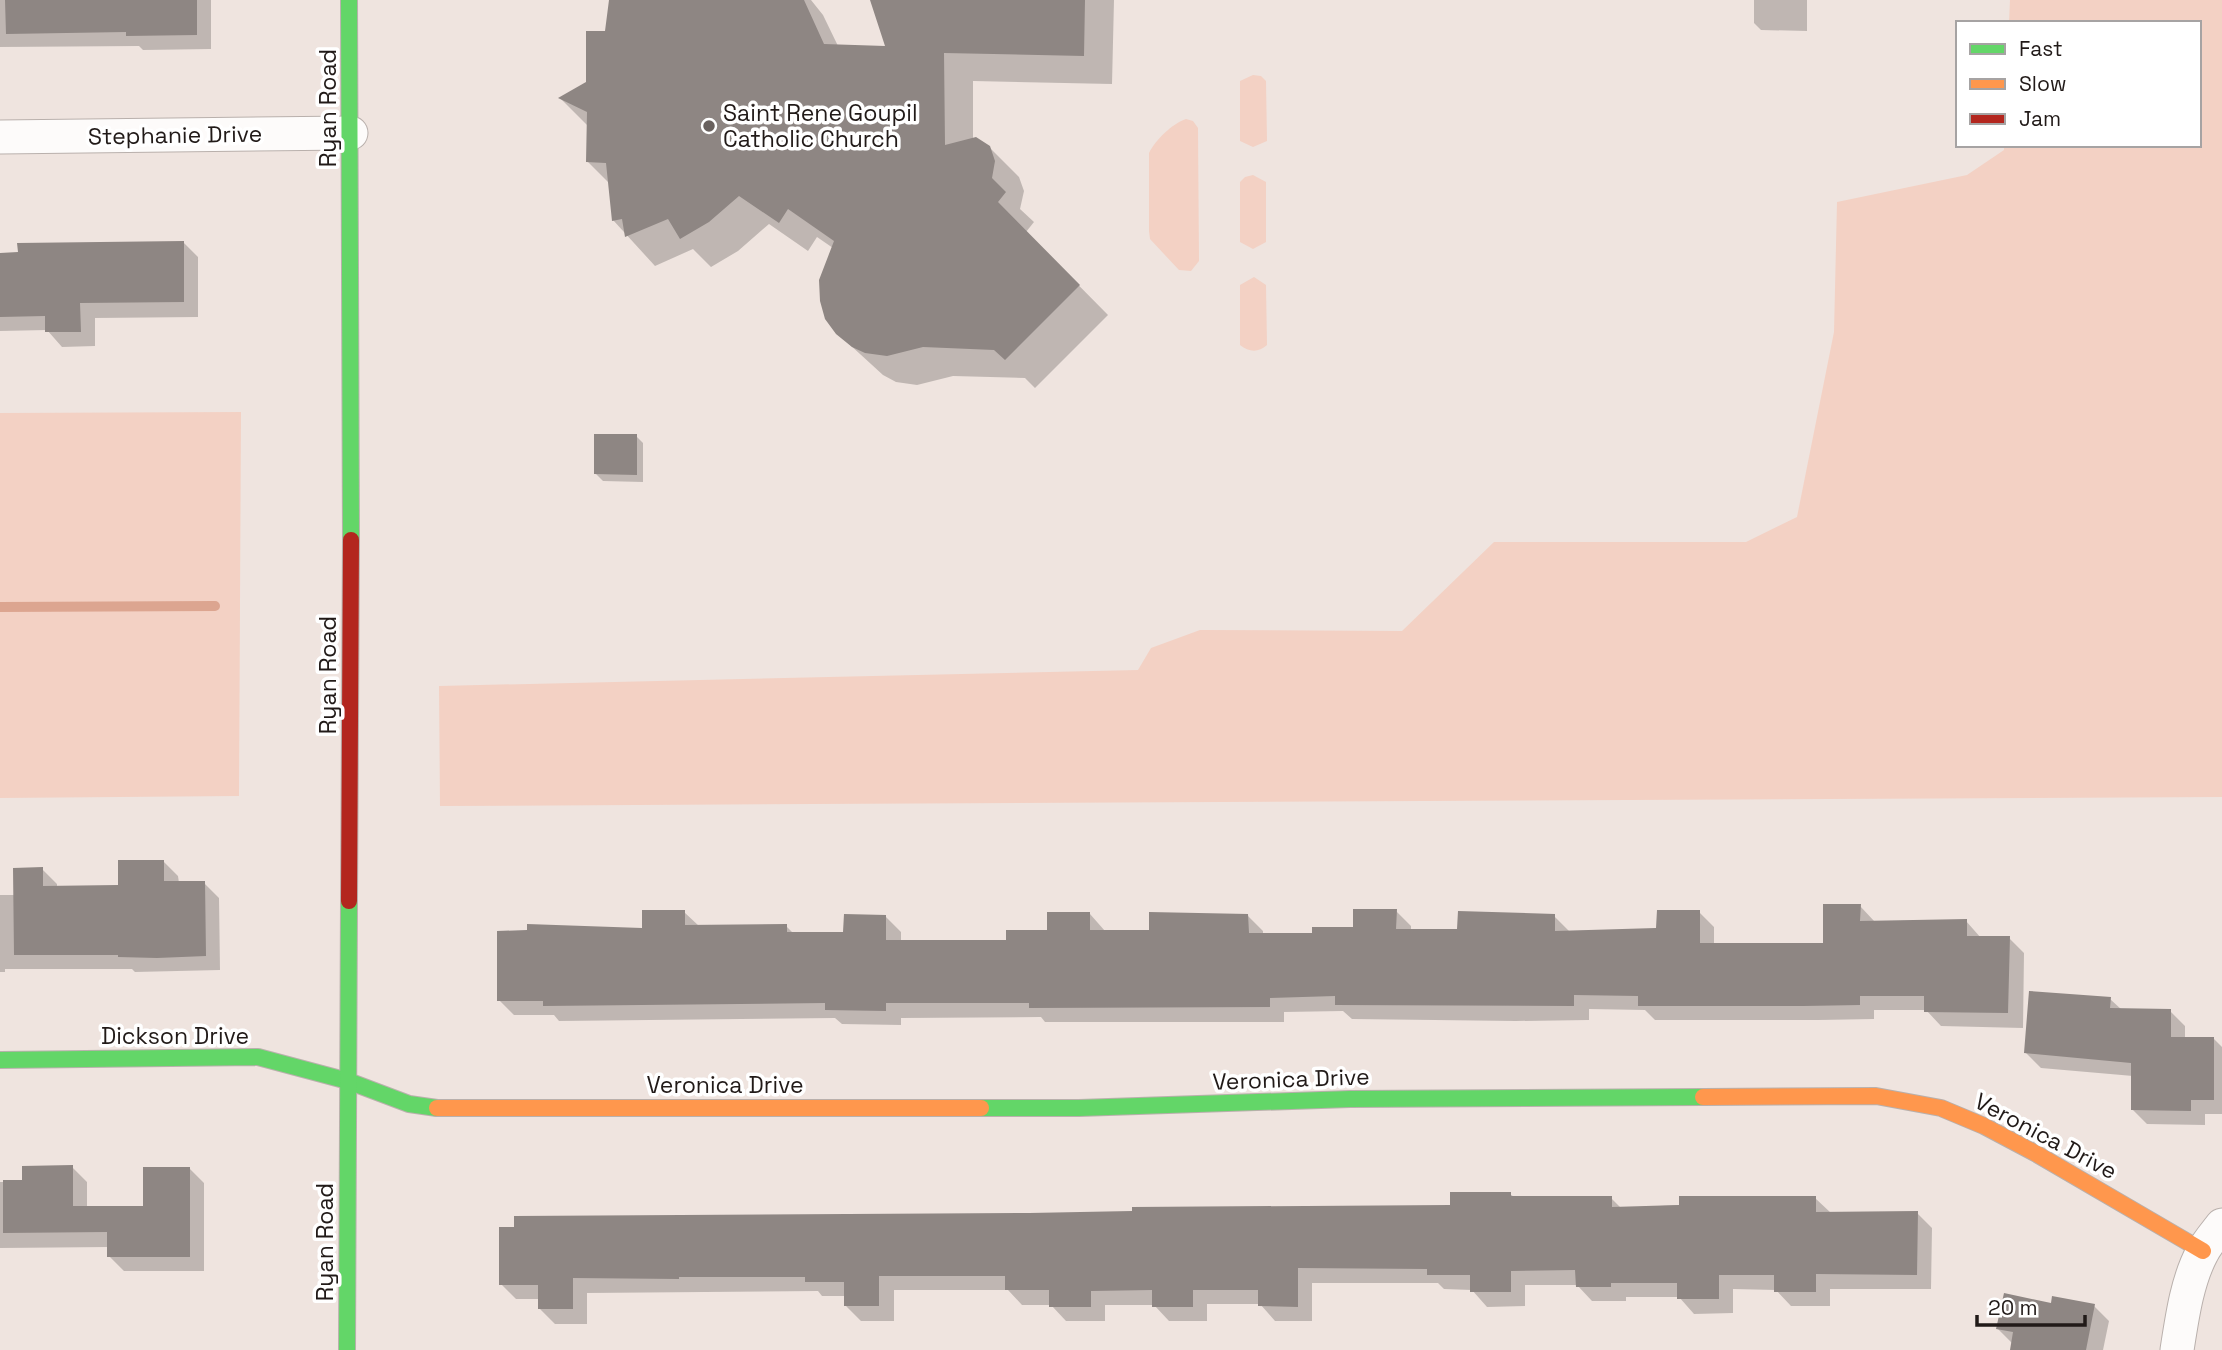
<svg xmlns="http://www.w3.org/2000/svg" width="2222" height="1350" font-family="'Space Grotesk',sans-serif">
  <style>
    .green { fill: #f3d1c4 }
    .shadow { fill: #0003 }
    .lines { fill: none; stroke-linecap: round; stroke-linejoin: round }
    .stream { stroke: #dca590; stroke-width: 10 }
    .building { fill: #8e8683 }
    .street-casing { stroke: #b9b0ac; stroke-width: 35 }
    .fast-casing { stroke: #b9b0ac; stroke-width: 18 }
    .slow-casing { stroke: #b9b0ac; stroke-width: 18 }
    .jam-casing { stroke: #b9b0ac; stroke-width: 18 }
    .street { stroke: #fdfbfa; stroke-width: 33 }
    .fast { stroke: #63d668; stroke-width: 16 }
    .slow { stroke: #ff974d; stroke-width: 16 }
    .jam { stroke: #b3261e; stroke-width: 16 }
    .poi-dot { fill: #69615e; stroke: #fff; stroke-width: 2.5 }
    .labels { text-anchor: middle; stroke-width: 7; stroke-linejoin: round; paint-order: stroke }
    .street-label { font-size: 23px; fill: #211a18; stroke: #fff }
    .poi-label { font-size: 23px; fill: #211a18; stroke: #fff; text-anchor: start }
  </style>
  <rect width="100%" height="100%" fill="#efe4df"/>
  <g class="green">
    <path d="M 2010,0 L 2222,0 L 2222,797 L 440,806 L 439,686 L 1138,670 L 1151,648 L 1200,630 L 1402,631 L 1494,542 L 1746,542 L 1797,517 L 1834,332 L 1837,202 L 1967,175 L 2004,150 L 2004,145 L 2199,145 L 2199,23 L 2009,23 Z"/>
    <path d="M 1253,75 L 1261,76 L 1266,81 L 1267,141 L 1253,147 L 1240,141 L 1240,81 Z"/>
    <path d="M 1186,119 L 1193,121 L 1198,128 L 1199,261 L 1191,271 L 1179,270 L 1150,239 L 1149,231 L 1149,153 C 1156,139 1172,124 1186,119 Z"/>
    <path d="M 1253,175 L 1266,182 L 1266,242 L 1253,249 L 1240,242 L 1240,182 L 1245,177 Z"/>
    <path d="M 1254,277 L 1266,285 L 1267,345 C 1258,353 1249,352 1240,345 L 1240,285 Z"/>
    <path d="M 241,412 L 239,796 L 0,798 L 0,413 Z"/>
  </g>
  <g class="shadow">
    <path d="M 0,0 L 211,0 L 211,49 L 143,50 L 139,46 L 0,47 Z"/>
    <path d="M 611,0 L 811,0 L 823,15 L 838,46 L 887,48 L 876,0 L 1114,0 L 1112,84 L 973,81 L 973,139 L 989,147 L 1019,177 L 1024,191 L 1020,209 L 1034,222 L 1026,232 L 1108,315 L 1035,388 L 1025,378 L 953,376 L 917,385 L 896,382 L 883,375 L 837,333 L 833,248 L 817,237 L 808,251 L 769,224 L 738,251 L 711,267 L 693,249 L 655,266 L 613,220 L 610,184 L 588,162 L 588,126 L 561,99 L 588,83 L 607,32 Z"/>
    <path d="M 1754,0 L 1807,0 L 1807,31 L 1761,30 L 1754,23 Z"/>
    <path d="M 183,242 L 198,257 L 198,317 L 95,318 L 95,346 L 62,347 L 47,330 L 0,331 L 0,256 Z"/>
    <path d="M 636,436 L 643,443 L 643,482 L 603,481 L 596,474 Z"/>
    <path d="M 163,861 L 178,876 L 179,883 L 204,883 L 219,898 L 220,970 L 135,972 L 132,969 L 5,969 L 5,972 L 0,972 L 0,895 L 15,895 L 42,869 L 57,884 L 57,888 L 120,887 Z"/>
    <path d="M 1860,906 L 1875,922 L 1966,921 L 1981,938 L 2009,938 L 2024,953 L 2023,1028 L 1941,1026 L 1926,1010 L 1874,1010 L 1874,1019 L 1819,1020 L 1655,1020 L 1645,1010 L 1589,1009 L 1589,1020 L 1516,1021 L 1352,1019 L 1343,1011 L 1284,1012 L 1284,1022 L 1045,1022 L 1041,1017 L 901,1018 L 901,1025 L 842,1024 L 835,1018 L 559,1021 L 554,1015 L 514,1015 L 499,1000 L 684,912 L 699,926 L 786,926 L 794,934 L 845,934 L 886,917 L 901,932 L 901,942 L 1007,942 L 1049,932 L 1090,914 L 1105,931 L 1151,932 L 1248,916 L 1263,931 L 1263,935 L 1313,935 L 1355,929 L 1396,911 L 1411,926 L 1411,931 L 1459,931 L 1554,916 L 1569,931 L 1658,930 L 1699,912 L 1714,927 L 1714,944 L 1825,945 Z"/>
    <path d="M 2110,999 L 2122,1010 L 2170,1011 L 2185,1026 L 2185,1039 L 2214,1039 L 2222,1047 L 2222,1114 L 2205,1114 L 2205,1125 L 2147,1124 L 2132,1109 L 2133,1076 L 2041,1068 L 2026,1053 Z"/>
    <path d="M 72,1167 L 87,1182 L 87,1207 L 145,1208 L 189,1168 L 204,1183 L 204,1271 L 124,1271 L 109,1256 L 109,1247 L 0,1248 L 0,1182 L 24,1182 Z"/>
    <path d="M 1510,1194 L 1514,1197 L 1611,1198 L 1621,1208 L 1815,1198 L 1831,1213 L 1917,1213 L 1932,1228 L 1931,1289 L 1830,1289 L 1830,1306 L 1791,1306 L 1776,1290 L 1733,1289 L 1733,1313 L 1694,1314 L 1679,1297 L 1626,1297 L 1626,1301 L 1592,1301 L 1577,1285 L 1525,1285 L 1525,1306 L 1487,1307 L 1472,1290 L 1444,1289 L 1438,1283 L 1312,1283 L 1312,1321 L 1275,1321 L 1260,1304 L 1207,1304 L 1207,1321 L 1169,1321 L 1154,1305 L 1105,1305 L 1105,1321 L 1066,1321 L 1051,1305 L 1022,1305 L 1008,1290 L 894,1290 L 894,1321 L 861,1321 L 846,1306 L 846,1296 L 822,1296 L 818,1291 L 587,1293 L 587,1324 L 555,1324 L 540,1309 L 540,1299 L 516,1299 L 501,1284 L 1029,1215 L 1452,1207 Z"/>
    <path d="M 2052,1305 L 2094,1306 L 2109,1321 L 2103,1350 L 2012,1350 L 2013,1344 L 1998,1329 Z"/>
  </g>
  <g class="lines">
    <path class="stream" d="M 0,607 L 215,606"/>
  </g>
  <g class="building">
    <path d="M 5,0 L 197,0 L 197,35 L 126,36 L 126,32 L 6,34 Z"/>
    <path d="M 609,0 L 804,0 L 824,44 L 885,46 L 870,0 L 1085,0 L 1084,56 L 944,53 L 945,145 L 976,137 L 990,146 L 995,161 L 992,178 L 1006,192 L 998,202 L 1080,285 L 1005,360 L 994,350 L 923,347 L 887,356 L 865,353 L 852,347 L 836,334 L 825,319 L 820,301 L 819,280 L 834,241 L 788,209 L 779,223 L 739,196 L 709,222 L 680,239 L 668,219 L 625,237 L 622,219 L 612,221 L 606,163 L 586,162 L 587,112 L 558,98 L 586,82 L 586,31 L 605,31 Z"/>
    <path d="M 184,241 L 184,302 L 80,303 L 81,332 L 45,332 L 45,316 L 0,317 L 0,253 L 18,252 L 17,243 Z"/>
    <path d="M 594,434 L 637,434 L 637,475 L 594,474 Z"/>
    <path d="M 118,860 L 164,860 L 164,881 L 205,881 L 206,956 L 157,958 L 118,957 L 118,955 L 14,955 L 13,868 L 43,867 L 43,886 L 118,885 Z"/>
    <path d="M 1823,904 L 1861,904 L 1860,921 L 1967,919 L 1967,936 L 2010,936 L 2008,1013 L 1924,1012 L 1924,996 L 1860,996 L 1860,1005 L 1803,1006 L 1638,1006 L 1638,996 L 1574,995 L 1574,1006 L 1335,1005 L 1335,996 L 1270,998 L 1270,1007 L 1029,1008 L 1029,1003 L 886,1003 L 886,1011 L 825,1010 L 825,1003 L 543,1006 L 543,1001 L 497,1001 L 497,931 L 527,930 L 527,924 L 642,928 L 642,910 L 685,910 L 685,925 L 787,924 L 787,932 L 843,932 L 844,914 L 886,915 L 886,940 L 1006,940 L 1006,930 L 1047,930 L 1047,912 L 1090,912 L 1090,930 L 1149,930 L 1149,912 L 1248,914 L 1249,933 L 1312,933 L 1312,927 L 1353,927 L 1353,909 L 1397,909 L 1396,929 L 1457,929 L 1458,911 L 1555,914 L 1555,931 L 1656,928 L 1657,910 L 1700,910 L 1700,943 L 1823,943 Z"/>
    <path d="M 2029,991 L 2111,997 L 2110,1008 L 2171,1009 L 2171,1037 L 2214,1037 L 2214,1100 L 2191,1100 L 2191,1111 L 2131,1110 L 2131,1063 L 2024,1053 Z"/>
    <path d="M 73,1165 L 73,1206 L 143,1206 L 143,1167 L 190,1167 L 190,1257 L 107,1257 L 107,1232 L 3,1233 L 3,1180 L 22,1180 L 22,1166 Z"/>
    <path d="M 1450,1192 L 1511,1192 L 1511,1196 L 1612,1196 L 1612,1207 L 1679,1205 L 1679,1196 L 1816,1196 L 1816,1212 L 1918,1211 L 1917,1275 L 1816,1274 L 1816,1292 L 1774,1292 L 1774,1275 L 1719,1275 L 1719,1299 L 1677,1299 L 1677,1283 L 1611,1283 L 1611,1287 L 1576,1287 L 1575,1270 L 1511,1271 L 1511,1292 L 1470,1292 L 1470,1275 L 1427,1275 L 1427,1269 L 1298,1268 L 1298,1307 L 1258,1306 L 1258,1290 L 1193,1290 L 1193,1307 L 1152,1307 L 1152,1290 L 1091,1291 L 1091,1307 L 1049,1307 L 1049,1290 L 1005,1290 L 1005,1276 L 879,1276 L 879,1306 L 844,1306 L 844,1282 L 805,1282 L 805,1277 L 679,1277 L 679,1279 L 573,1278 L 573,1309 L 538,1309 L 538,1285 L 499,1285 L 499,1227 L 514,1227 L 514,1216 L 1029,1213 L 1132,1211 L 1132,1207 L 1450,1205 Z"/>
    <path d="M 2004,1293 L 2051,1303 L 2052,1296 L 2095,1304 L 2086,1350 L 2010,1350 L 2013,1332 L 1996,1329 Z"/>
  </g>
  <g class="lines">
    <g class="street-casing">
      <g id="street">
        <path d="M 0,137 L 351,133"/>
        <path d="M 2177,1350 C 2182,1318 2187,1281 2202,1253 C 2207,1243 2215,1234 2222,1225"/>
      </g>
    </g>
    <g class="fast-casing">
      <g id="fast">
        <path d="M 349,0 L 351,540"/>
        <path d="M 0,1060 L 258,1057 L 348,1081 L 409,1104 L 437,1108"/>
        <path d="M 981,1108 L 1079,1108 L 1350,1099 L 1703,1097"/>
        <path d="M 347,1350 L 349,901"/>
      </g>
    </g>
    <g class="slow-casing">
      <g id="slow">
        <path d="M 1703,1097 L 1876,1096 L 1941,1108 L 1984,1126 L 2035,1153 L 2203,1251"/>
        <path d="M 437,1108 L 981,1108"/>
      </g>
    </g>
    <g class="jam-casing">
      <path id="jam" d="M 349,901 L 351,540"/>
    </g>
    <use href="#street" class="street"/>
    <use href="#fast" class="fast"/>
    <use href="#slow" class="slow"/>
    <use href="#jam" class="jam"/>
  </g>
  <circle class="poi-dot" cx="709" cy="126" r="7"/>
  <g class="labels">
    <g class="street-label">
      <text transform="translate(328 108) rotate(-90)" y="8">Ryan Road</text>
      <text transform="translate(175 135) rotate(-1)" y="8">Stephanie Drive</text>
      <text transform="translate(328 675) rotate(-90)" y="8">Ryan Road</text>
      <text x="175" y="1044">Dickson Drive</text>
      <text transform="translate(1291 1079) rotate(-2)" y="8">Veronica Drive</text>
      <text x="725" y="1093">Veronica Drive</text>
      <text transform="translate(2046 1136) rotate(28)" y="8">Veronica Drive</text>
      <text transform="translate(325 1242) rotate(-90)" y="8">Ryan Road</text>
    </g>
    <g class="poi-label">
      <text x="723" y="121">Saint Rene Goupil<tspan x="723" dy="26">Catholic Church</tspan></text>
    </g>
  </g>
  <rect x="1956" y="21" width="245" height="126" fill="#ffffff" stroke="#a6a3a3" stroke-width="2"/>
  <rect x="1970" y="44" width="35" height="10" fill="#63d668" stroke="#a6a3a3" stroke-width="2"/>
  <text x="2019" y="56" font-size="21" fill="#211a18">Fast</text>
  <rect x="1970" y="79" width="35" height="10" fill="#ff974d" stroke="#a6a3a3" stroke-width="2"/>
  <text x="2019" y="91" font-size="21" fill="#211a18">Slow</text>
  <rect x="1970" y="114" width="35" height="10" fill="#b3261e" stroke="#a6a3a3" stroke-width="2"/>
  <text x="2019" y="126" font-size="21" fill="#211a18">Jam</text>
  <path d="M1977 1315v10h108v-10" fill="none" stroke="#211a18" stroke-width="3.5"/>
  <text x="1988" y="1315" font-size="21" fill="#211a18" stroke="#ffffff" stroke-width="5" paint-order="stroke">20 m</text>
</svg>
